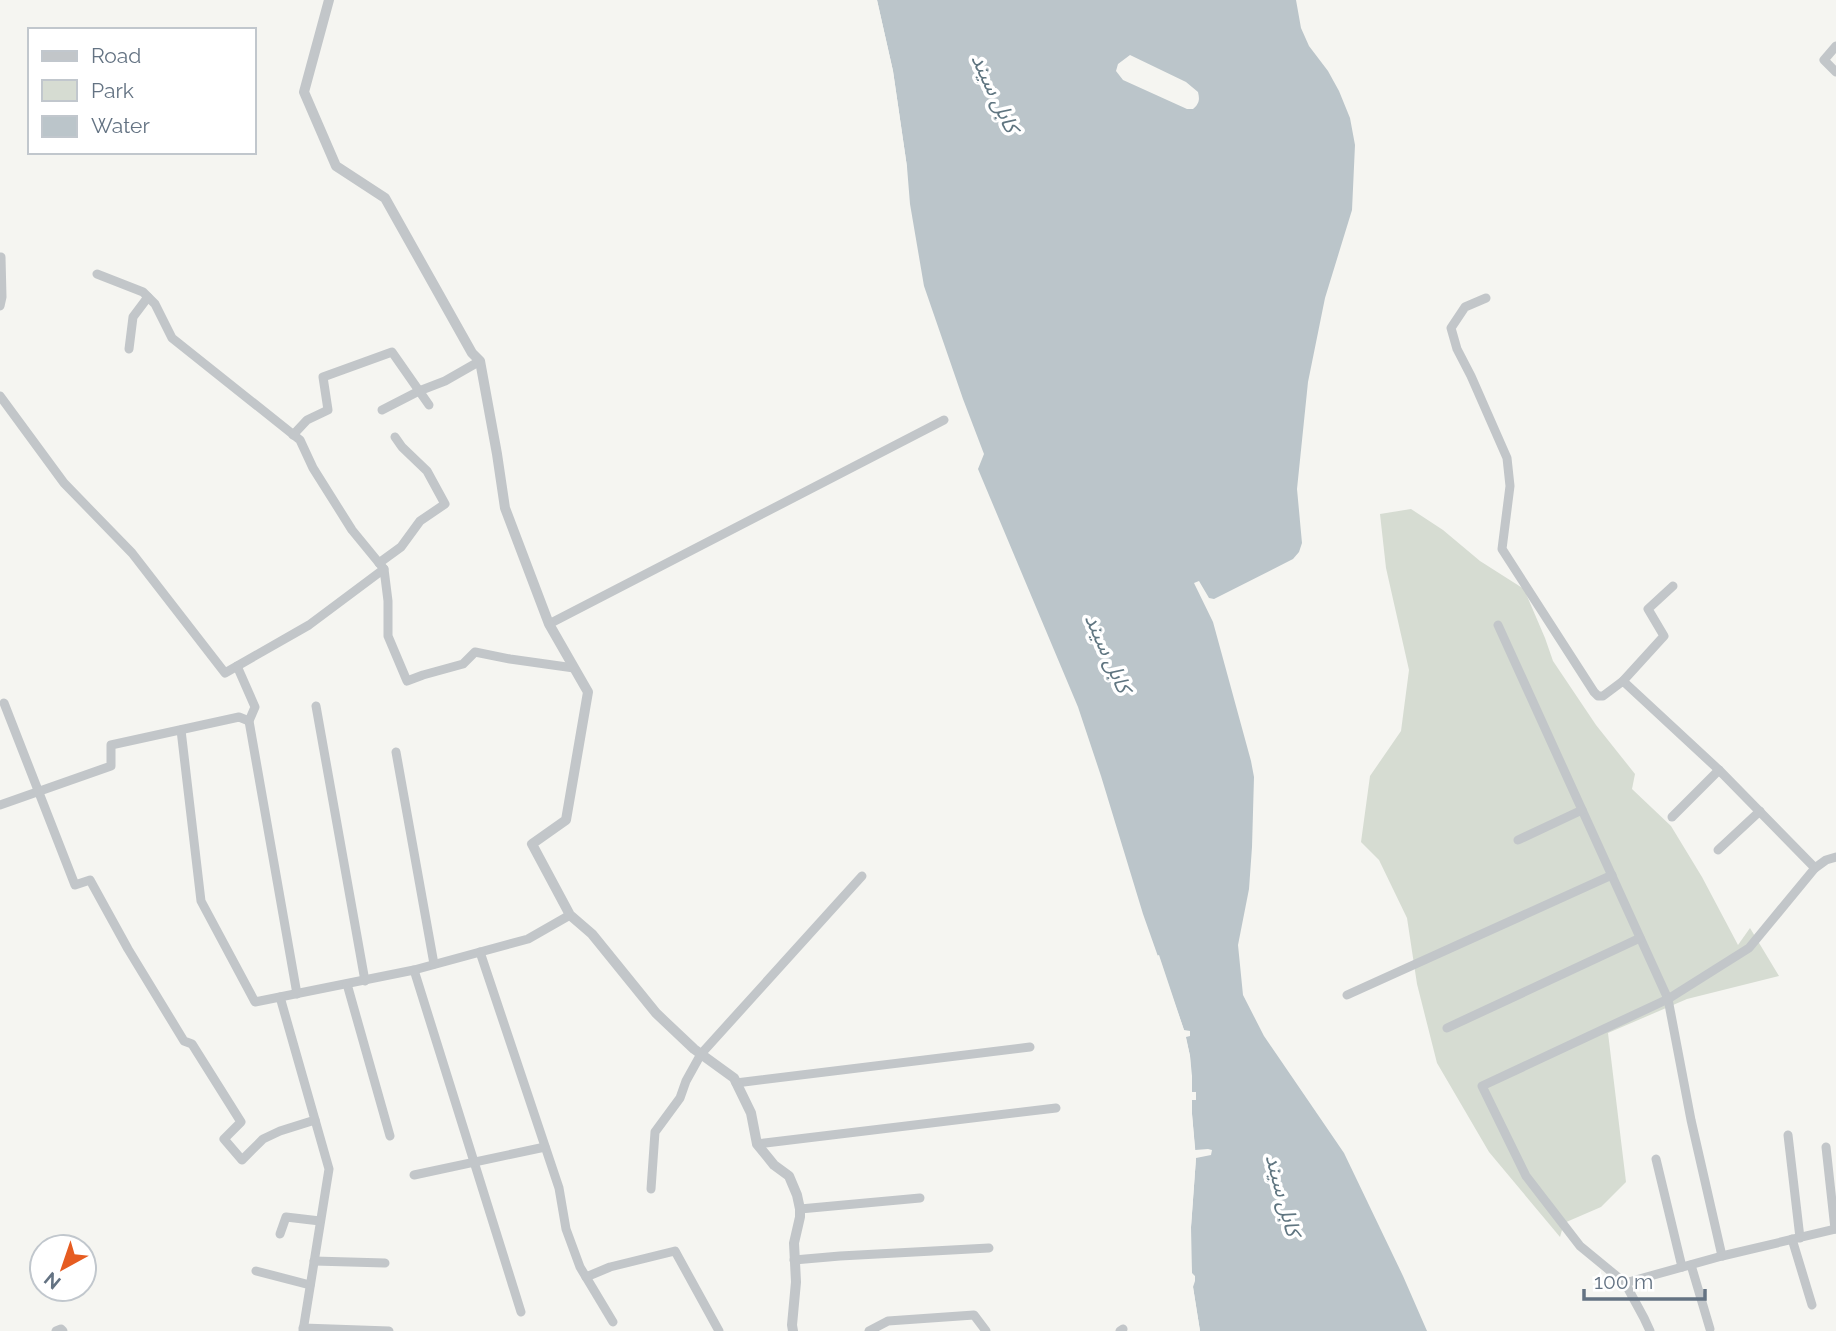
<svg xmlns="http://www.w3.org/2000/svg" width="1836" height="1331" font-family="Raleway,'Noto Sans Arabic',sans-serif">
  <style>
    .green { fill: #d6dcd2 }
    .water { fill: #bbc5ca; fill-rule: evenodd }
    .pier { fill: #f5f5f1 }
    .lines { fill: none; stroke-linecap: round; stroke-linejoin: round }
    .minor { stroke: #c2c6c9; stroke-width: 9 }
    .tertiary { stroke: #c2c6c9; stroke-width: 10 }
    .labels { text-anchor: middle; stroke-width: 7; stroke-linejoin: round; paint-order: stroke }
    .water-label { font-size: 21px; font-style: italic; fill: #5f7580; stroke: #fff }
  </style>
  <rect width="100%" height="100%" fill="#f5f5f1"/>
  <path class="green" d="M 1411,509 L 1443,530 L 1480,561 L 1524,589 L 1545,638 L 1553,661 L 1596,725 L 1635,774 L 1632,789 L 1671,826 L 1702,877 L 1738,945 L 1750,928 L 1779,976 L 1687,999 L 1608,1033 L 1626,1182 L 1601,1207 L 1564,1223 L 1560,1237 L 1489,1152 L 1437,1063 L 1417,984 L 1407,918 L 1379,860 L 1361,842 L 1370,776 L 1401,731 L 1409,670 L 1386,568 L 1380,514 Z"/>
  <path class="water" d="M 877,0 L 1296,0 L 1301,28 L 1309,46 L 1328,71 L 1339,91 L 1350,118 L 1355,145 L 1352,210 L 1325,298 L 1308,382 L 1297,489 L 1302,543 L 1299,552 L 1293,559 L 1214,599 L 1209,598 L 1199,581 L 1194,583 L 1213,622 L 1251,761 L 1254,777 L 1252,847 L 1249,889 L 1238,945 L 1243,995 L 1264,1036 L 1344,1153 L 1403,1276 L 1427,1331 L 1200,1331 L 1193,1287 L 1190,1254 L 1191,1227 L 1196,1158 L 1192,1114 L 1192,1076 L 1190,1056 L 1184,1030 L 1143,914 L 1101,776 L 1078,707 L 978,469 L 984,454 L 963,399 L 924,286 L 910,204 L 907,167 L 893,71 ZM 1130,55 L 1186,82 L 1198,92 C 1200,100 1199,104 1193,109 L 1187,109 L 1123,80 L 1116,71 L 1118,64 Z"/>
  <g class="pier">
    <path d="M 873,0 L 877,0 L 893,71 L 907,167 L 903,166 L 890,71 Z"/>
    <path d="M 1159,955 L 1184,1030 L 1190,1031 L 1190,1036 L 1186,1037 L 1190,1056 L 1192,1092 L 1196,1092 L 1196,1100 L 1192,1100 L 1192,1114 L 1195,1150 L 1208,1149 L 1212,1150 L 1211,1155 L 1196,1158 L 1191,1227 L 1192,1273 L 1195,1276 L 1195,1281 L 1193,1287 L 1200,1331 L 1197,1331 L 1190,1287 L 1187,1255 L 1187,1226 L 1192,1158 L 1188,1115 L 1189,1076 L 1187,1056 L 1181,1031 L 1156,956 Z"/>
  </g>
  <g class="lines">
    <g class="minor">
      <path d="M 1836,46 L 1824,60 L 1836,72"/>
      <path d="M 97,274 L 143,292 L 155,304 L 172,338 L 300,440 L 313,468 L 352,530 L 384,569"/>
      <path d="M 1486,298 L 1465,307 L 1451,328 L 1457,349 L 1471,376 L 1507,458 L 1510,486 L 1502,549 L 1594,692 L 1598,696 L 1603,696 L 1623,681 L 1719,770 L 1815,868 L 1826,860 L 1836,857"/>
      <path d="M 0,306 L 2,297 L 1,257"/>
      <path d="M 129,349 L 133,317 L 148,297"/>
      <path d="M 0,396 L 64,483 L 132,553 L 225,673 L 309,625 L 384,569 L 388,601 L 388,636 L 407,681 L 423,675 L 463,664 L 475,652 L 510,659 L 574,668"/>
      <path d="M 382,410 L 419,391 L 445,381 L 480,361"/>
      <path d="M 293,435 L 307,420 L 328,410 L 323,377 L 392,352 L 429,405"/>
      <path d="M 379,563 L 401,547 L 420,521 L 445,504 L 427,471 L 402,447 L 395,437"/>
      <path d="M 549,624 L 944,420"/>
      <path d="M 1498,625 L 1668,999 L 1691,1120 L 1722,1256"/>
      <path d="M 237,666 L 255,707 L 249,721 L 297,994"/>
      <path d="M 1623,681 L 1664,636 L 1648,609 L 1673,586"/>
      <path d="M 4,703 L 75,885 L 90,880 L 128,949 L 184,1041 L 192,1044 L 241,1122 L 224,1139 L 242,1160 L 263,1139 L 280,1131 L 315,1120"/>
      <path d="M 316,706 L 365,981"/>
      <path d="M 181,730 L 201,901 L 255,1002 L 414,970 L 528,939 L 570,915"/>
      <path d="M 396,752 L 434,964"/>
      <path d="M 0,805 L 111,766 L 111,745 L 239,717 L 249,721"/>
      <path d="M 1672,817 L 1719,770"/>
      <path d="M 1518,840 L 1582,810"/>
      <path d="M 1718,850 L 1760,811"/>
      <path d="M 480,952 L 559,1188 L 566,1229 L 580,1267 L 613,1322"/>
      <path d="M 414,970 L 521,1312"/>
      <path d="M 347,984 L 390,1136"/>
      <path d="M 1347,995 L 1612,875"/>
      <path d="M 280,997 L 329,1169 L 303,1331"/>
      <path d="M 1447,1028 L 1640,938"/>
      <path d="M 736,1083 L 1030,1047"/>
      <path d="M 1788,1135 L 1800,1238"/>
      <path d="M 757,1144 L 1056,1108"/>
      <path d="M 1826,1147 L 1835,1229"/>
      <path d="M 1656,1159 L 1682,1267"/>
      <path d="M 414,1175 L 545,1147"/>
      <path d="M 651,1189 L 655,1132 L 680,1098 L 686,1081 L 701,1054 L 862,876"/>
      <path d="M 800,1209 L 920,1198"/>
      <path d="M 280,1234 L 286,1217 L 320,1221"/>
      <path d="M 1792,1239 L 1812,1305"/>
      <path d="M 794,1260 L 840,1256 L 989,1248"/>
      <path d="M 314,1261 L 385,1263"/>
      <path d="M 1691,1265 L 1710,1329"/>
      <path d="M 256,1271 L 310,1285"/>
      <path d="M 586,1277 L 610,1267 L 675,1251 L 719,1331"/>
      <path d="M 1625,1283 L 1722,1256 L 1836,1229"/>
      <path d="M 303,1328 L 389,1331"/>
      <path d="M 56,1331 L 61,1329 L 63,1331"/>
      <path d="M 869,1331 L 888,1321 L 974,1315 L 986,1331"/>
      <path d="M 1120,1331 L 1123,1329"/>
      <path d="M 1650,1331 L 1644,1318 L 1625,1283 L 1580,1246 L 1526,1176 L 1482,1086 L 1668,999 L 1749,948 L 1815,868"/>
    </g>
    <path class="tertiary" d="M 329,0 L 304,92 L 336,166 L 385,198 L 472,353 L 480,361 L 497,454 L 505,508 L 549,624 L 588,692 L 566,820 L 532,844 L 570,915 L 592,934 L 656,1013 L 694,1049 L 734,1078 L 751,1113 L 757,1144 L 774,1165 L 789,1176 L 797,1195 L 800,1209 L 800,1217 L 794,1243 L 796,1282 L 792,1325 L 793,1331"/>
  </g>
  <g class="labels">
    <g class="water-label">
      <text transform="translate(995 93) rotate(65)" y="7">کابل سيند</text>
      <text transform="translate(1108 653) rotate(66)" y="7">کابل سيند</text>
      <text transform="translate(1283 1195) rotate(75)" y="7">کابل سيند</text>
    </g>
  </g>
  <rect x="28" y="28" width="228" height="126" fill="#ffffff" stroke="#c1c7cd" stroke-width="2"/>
  <rect x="42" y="51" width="35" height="10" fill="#c2c6c9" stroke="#c1c7cd" stroke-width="2"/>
  <text x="91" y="63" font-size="21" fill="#647383">Road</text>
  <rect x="42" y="80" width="35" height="21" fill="#d6dcd2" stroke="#c1c7cd" stroke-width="2"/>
  <text x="91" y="98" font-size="21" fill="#647383">Park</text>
  <rect x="42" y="116" width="35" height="21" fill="#bbc5ca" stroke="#c1c7cd" stroke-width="2"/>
  <text x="91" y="133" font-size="21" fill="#647383">Water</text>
  <g transform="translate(63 1268) rotate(220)"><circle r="33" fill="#ffffff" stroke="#c1c7cd" stroke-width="2"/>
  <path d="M0-5L12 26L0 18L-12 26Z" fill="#e65c21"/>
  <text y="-10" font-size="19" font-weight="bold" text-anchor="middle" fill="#647383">N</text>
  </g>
  <path d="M1584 1289v10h121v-10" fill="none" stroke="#647383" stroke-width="3.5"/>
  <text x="1594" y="1289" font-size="21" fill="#647383" stroke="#ffffff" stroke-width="5" paint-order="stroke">100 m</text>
</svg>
